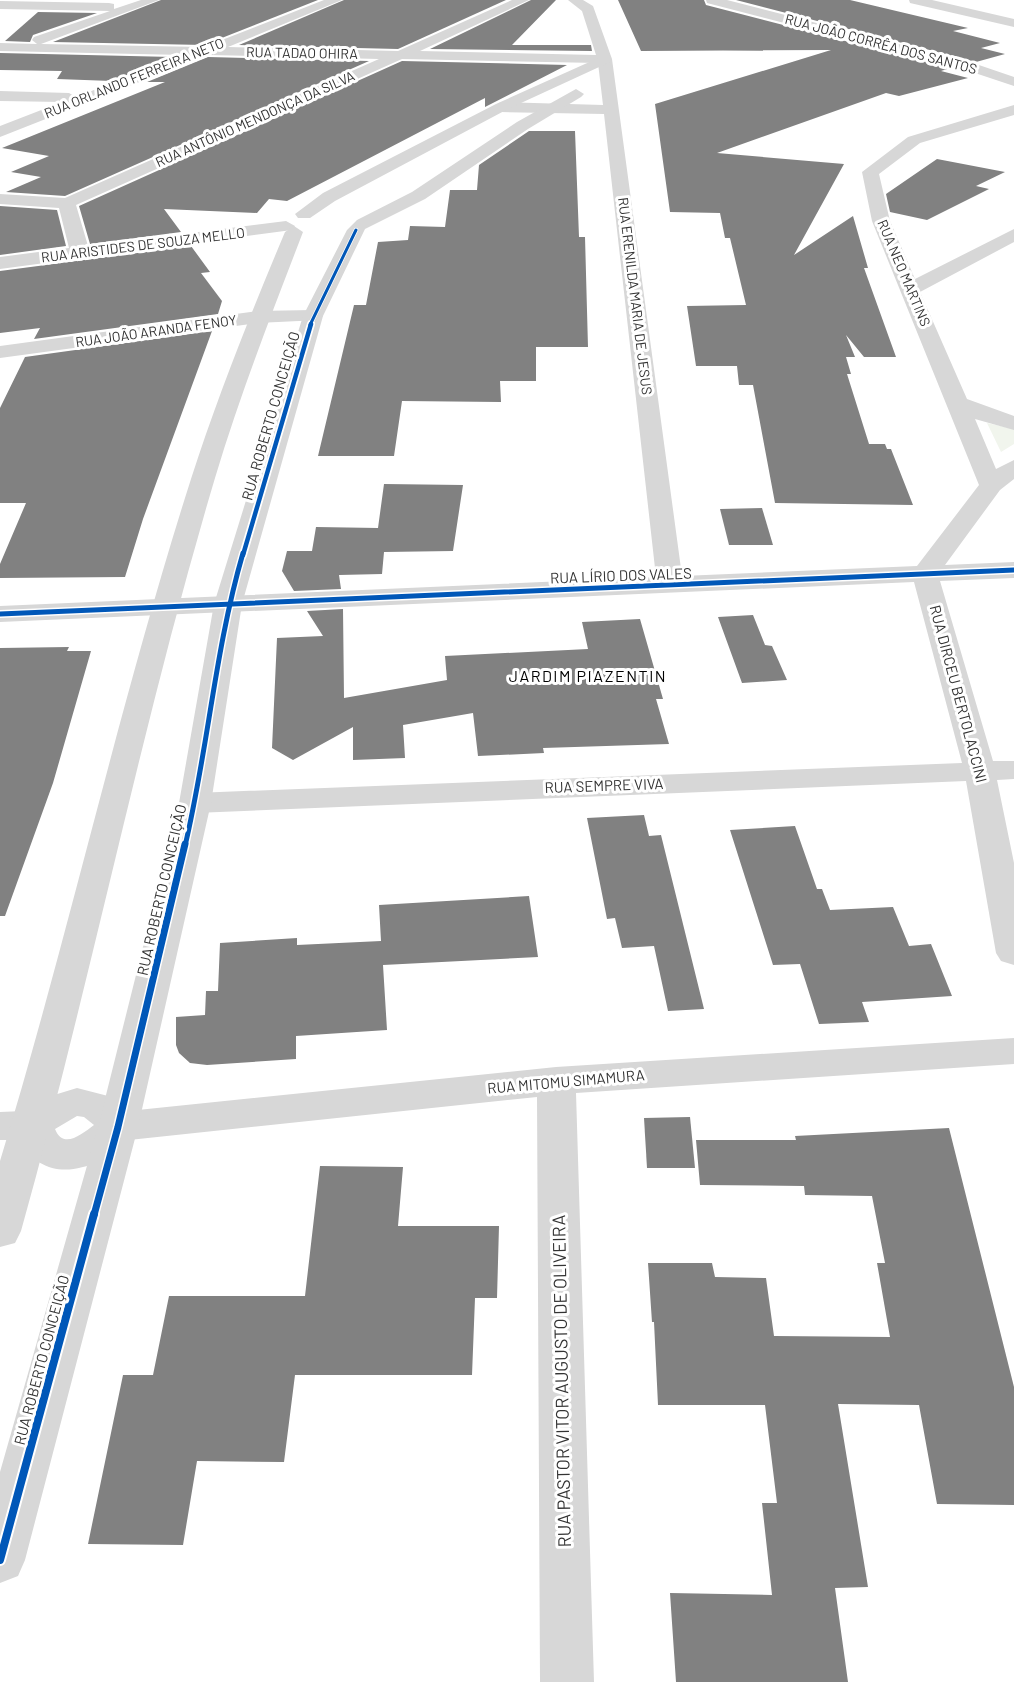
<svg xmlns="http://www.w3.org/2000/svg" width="1014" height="1682" font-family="Barlow,sans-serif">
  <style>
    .green { fill: #f1f5ed }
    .building { fill: #818181 }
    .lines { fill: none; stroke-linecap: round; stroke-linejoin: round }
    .minor { fill: #d7d7d7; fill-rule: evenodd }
    .tertiary { fill: #d7d7d7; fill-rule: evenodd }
    .cycleway-far4-casing { stroke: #fff; stroke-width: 4.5 }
    .cycleway-far3-casing { stroke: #fff; stroke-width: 8 }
    .cycleway-far2-casing { stroke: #fff; stroke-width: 8 }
    .cycleway-far1-casing { stroke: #fff; stroke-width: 10 }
    .cycleway-casing { stroke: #fff; stroke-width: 12 }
    .cycleway-far4 { stroke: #0057b8; stroke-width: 3 }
    .cycleway-far3 { stroke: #0057b8; stroke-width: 4.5 }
    .cycleway-far2 { stroke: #0057b8; stroke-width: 5 }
    .cycleway-far1 { stroke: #0057b8; stroke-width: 7 }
    .cycleway { stroke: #0057b8; stroke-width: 8 }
    .labels { text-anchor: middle; stroke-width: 6; stroke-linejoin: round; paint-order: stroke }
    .far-street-label { font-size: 14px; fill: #333; stroke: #fff }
    .street-label { font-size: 15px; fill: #333; stroke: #fff }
    .neighbourhood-label { font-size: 16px; letter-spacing: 1.5px; fill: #000; stroke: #fff }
    .near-street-label { font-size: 18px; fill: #333; stroke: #fff }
  </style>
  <rect width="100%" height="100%" fill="#fff"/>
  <path class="green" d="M 987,423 L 1014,429 L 1014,444 L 1001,452 Z"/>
  <g class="building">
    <path d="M 161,0 L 318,0 L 204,45 L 53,42 Z"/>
    <path d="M 344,0 L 506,0 L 398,49 L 239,45 Z"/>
    <path d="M 531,0 L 556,0 L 512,45 L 591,45 L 592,51 L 430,49 Z"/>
    <path d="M 618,0 L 704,0 L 706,5 L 950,68 L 941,71 L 968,78 L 899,96 L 886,93 L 717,153 L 844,164 L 794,255 L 853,216 L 868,268 L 864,268 L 896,357 L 864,357 L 846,335 L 855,357 L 846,357 L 851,374 L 847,374 L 869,444 L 885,444 L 887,449 L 891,449 L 913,505 L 775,503 L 753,385 L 739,385 L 737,366 L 696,366 L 687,306 L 746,305 L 730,238 L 725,238 L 720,213 L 670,212 L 655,104 L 831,50 L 641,51 Z"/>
    <path d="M 736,0 L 850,0 L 968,28 L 953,31 L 1000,43 L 981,48 L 1005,54 L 976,62 Z"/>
    <path d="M 38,12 L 97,13 L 33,35 L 30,42 L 5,41 Z"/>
    <path d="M 0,53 L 173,57 L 112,81 L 57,79 L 62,71 L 0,70 Z"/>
    <path d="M 208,57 L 369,61 L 65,196 L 6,192 L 41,177 L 11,172 L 49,156 L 2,148 L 165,82 L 147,82 Z"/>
    <path d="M 402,61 L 567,65 L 485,107 L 485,98 L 287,201 L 269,199 L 257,213 L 164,209 L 181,232 L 90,244 L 79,206 Z"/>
    <path d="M 529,131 L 575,131 L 579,237 L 585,237 L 588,347 L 536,347 L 536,381 L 500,381 L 501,402 L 402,401 L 394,456 L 318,456 L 354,305 L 366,305 L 378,242 L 408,240 L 410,226 L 445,227 L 450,190 L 477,190 L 479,165 Z"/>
    <path d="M 937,159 L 1005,172 L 976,186 L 989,189 L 927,220 L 890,212 L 886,194 Z"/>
    <path d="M 0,206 L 57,210 L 66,246 L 0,255 Z"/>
    <path d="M 191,246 L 210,272 L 201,273 L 222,301 L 218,314 L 34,339 L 40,328 L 0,333 L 0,271 Z"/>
    <path d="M 212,331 L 143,519 L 125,577 L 0,578 L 0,564 L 26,503 L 0,503 L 0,408 L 25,357 Z"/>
    <path d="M 384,484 L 463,485 L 453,551 L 384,552 L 382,574 L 339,575 L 341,589 L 294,591 L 282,571 L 287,551 L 312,551 L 316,527 L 378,528 Z"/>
    <path d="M 762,508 L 773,545 L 729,545 L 720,509 Z"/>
    <path d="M 343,609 L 344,698 L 447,680 L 445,656 L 588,649 L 582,622 L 640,619 L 663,699 L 656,699 L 669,744 L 543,748 L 544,753 L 478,756 L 473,713 L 403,725 L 405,758 L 353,760 L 353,727 L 293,760 L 272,748 L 277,638 L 323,636 L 307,611 Z"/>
    <path d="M 753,615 L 765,645 L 772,646 L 787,680 L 742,683 L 718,617 Z"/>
    <path d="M 69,647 L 67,651 L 91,651 L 53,783 L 5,916 L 0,916 L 0,648 Z"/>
    <path d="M 644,815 L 649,836 L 661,835 L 704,1009 L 668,1011 L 654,946 L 622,948 L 615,918 L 607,919 L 587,818 Z"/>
    <path d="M 795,826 L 817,889 L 822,889 L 830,910 L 893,907 L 909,946 L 931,944 L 952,996 L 862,1002 L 869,1022 L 819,1024 L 800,964 L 773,965 L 730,830 Z"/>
    <path d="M 529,896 L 538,957 L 383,965 L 387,1030 L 296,1036 L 296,1059 L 207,1065 L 190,1063 L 179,1053 L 176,1045 L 176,1017 L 205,1015 L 206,991 L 218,991 L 220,943 L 297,938 L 297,945 L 381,941 L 379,905 Z"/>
    <path d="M 690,1117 L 695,1168 L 647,1168 L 644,1118 Z"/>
    <path d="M 949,1128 L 1014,1387 L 1014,1505 L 937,1504 L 919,1405 L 838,1404 L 868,1587 L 835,1588 L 848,1682 L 676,1682 L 670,1593 L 772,1595 L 762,1503 L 777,1503 L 765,1405 L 658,1405 L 654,1322 L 652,1322 L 648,1263 L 712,1263 L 715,1277 L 766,1278 L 774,1336 L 890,1337 L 877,1263 L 885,1263 L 872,1196 L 805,1195 L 804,1186 L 700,1185 L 696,1140 L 796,1140 L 795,1136 Z"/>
    <path d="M 320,1166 L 403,1167 L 398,1226 L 499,1226 L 497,1298 L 475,1298 L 472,1375 L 295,1375 L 284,1462 L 197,1461 L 183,1545 L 88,1544 L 123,1375 L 153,1375 L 169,1296 L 305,1296 Z"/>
  </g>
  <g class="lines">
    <g class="minor">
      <path d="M 141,0 L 159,0 L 41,44 L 204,47 L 324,0 L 342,0 L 228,47 L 398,51 L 512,0 L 529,0 L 420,51 L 596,55 L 582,11 L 568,0 L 583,0 L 593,6 L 612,59 L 682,576 L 917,566 L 979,485 L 872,221 L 862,172 L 908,137 L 1014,105 L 1014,115 L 920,143 L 879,174 L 890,221 L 915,279 L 1014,229 L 1014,242 L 920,292 L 967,399 L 1014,416 L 1014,430 L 975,419 L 996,469 L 1014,460 L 1014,479 L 1000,490 L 945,565 L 1014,562 L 1014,578 L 940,581 L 993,761 L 1014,761 L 1014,779 L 997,780 L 1014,863 L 1014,965 L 1001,961 L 996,953 L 966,781 L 195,813 L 184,810 L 179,803 L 184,796 L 195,793 L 962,763 L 914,582 L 0,622 L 0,606 L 656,577 L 604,114 L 501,112 L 493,107 L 501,102 L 603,105 L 598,63 L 402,59 L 76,205 L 88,246 L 286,221 L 295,226 L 292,230 L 0,269 L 0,257 L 69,248 L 59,208 L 0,204 L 0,194 L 65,198 L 379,59 L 208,55 L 0,137 L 0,126 L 62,102 L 0,101 L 0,91 L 69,93 L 76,97 L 184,55 L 0,51 L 0,43 L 37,44 L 32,40 L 34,37 L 110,11 L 0,9 L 0,1 L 109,3 L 114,4 L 114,9 Z"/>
      <path d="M 706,0 L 727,0 L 976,64 L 1014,77 L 1014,86 L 966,70 L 707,3 Z"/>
      <path d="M 909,0 L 932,0 L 1014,19 L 1014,27 L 910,3 Z"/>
      <path d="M 313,310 L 320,312 L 323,316 L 320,320 L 257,323 L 0,358 L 0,346 L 257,311 Z"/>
      <path d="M 1014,1038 L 1014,1064 L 576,1093 L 594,1682 L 540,1682 L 537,1097 L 129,1140 C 96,1171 45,1187 19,1140 L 0,1140 L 0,1112 L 24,1111 L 41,1099 L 77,1088 L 112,1097 L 128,1111 L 556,1067 ZM 77,1116 L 84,1117 L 94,1125 C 82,1134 63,1150 55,1129 Z"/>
    </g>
    <g class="tertiary">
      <path d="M 605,55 L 610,56 L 610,62 L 506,110 L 335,201 L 310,218 L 298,218 L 295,214 L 323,193 L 496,104 Z"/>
      <path d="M 576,89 L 584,94 L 581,97 L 528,129 L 425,199 L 365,229 L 323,316 L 242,604 L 211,803 L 138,1127 L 25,1560 L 18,1576 L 0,1583 L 0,1472 L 98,1127 L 179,803 L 214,604 L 303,316 L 347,230 L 357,220 L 412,192 L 517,122 Z"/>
      <path d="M 294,226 L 303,232 C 272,313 240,394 215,478 C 141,726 91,981 21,1231 L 15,1243 L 0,1247 L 0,1161 C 69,935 119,704 191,479 C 218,395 251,313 285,232 Z"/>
    </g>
    <g class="cycleway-far4-casing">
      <path id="cycleway-far4" d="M 310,325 L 356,230"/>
    </g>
    <g class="cycleway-far3-casing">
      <path id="cycleway-far3" d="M 243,555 L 311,324"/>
    </g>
    <g class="cycleway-far2-casing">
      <g id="cycleway-far2">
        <path d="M 0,614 L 1014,570"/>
        <path d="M 185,846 C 208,749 215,649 243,553"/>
      </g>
    </g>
    <g class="cycleway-far1-casing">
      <path id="cycleway-far1" d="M 94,1215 L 118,1127 L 185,844"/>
    </g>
    <g class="cycleway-casing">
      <path id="cycleway" d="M 0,1560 L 94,1214"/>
    </g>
    <use href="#cycleway-far4" class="cycleway-far4"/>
    <use href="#cycleway-far3" class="cycleway-far3"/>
    <use href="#cycleway-far2" class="cycleway-far2"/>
    <use href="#cycleway-far1" class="cycleway-far1"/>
    <use href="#cycleway" class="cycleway"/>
  </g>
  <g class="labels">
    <g class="far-street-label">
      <text transform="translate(881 44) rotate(15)" y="5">RUA JOÃO CORRÊA DOS SANTOS</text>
      <text transform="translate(302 53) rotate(1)" y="5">RUA TADAO OHIRA</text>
      <text transform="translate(134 78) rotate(-22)" y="5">RUA ORLANDO FERREIRA NETO</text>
      <text transform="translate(255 119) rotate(-24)" y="5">RUA ANTÔNIO MENDONÇA DA SILVA</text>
      <text transform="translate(143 245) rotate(-7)" y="5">RUA ARISTIDES DE SOUZA MELLO</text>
      <text transform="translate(904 273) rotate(67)" y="5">RUA NEO MARTINS</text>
      <text transform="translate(635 296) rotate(83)" y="5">RUA ERENILDA MARIA DE JESUS</text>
      <text transform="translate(156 331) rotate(-8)" y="5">RUA JOÃO ARANDA FENOY</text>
    </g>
    <g class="street-label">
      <text transform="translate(271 416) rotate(-74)" y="5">RUA ROBERTO CONCEIÇÃO</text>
      <text transform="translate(621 576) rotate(-2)" y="5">RUA LÍRIO DOS VALES</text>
      <text transform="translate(958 694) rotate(75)" y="5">RUA DIRCEU BERTOLACCINI</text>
      <text transform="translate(604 786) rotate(-2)" y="5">RUA SEMPRE VIVA</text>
      <text transform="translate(162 890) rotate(-77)" y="5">RUA ROBERTO CONCEIÇÃO</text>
      <text transform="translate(566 1082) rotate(-5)" y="5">RUA MITOMU SIMAMURA</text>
      <text transform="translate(42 1360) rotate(-75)" y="5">RUA ROBERTO CONCEIÇÃO</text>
    </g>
    <g class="neighbourhood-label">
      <text x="588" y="682">JARDIM PIAZENTIN</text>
    </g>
    <g class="near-street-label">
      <text transform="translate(562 1381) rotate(-91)" y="6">RUA PASTOR VITOR AUGUSTO DE OLIVEIRA</text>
    </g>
  </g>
</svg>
